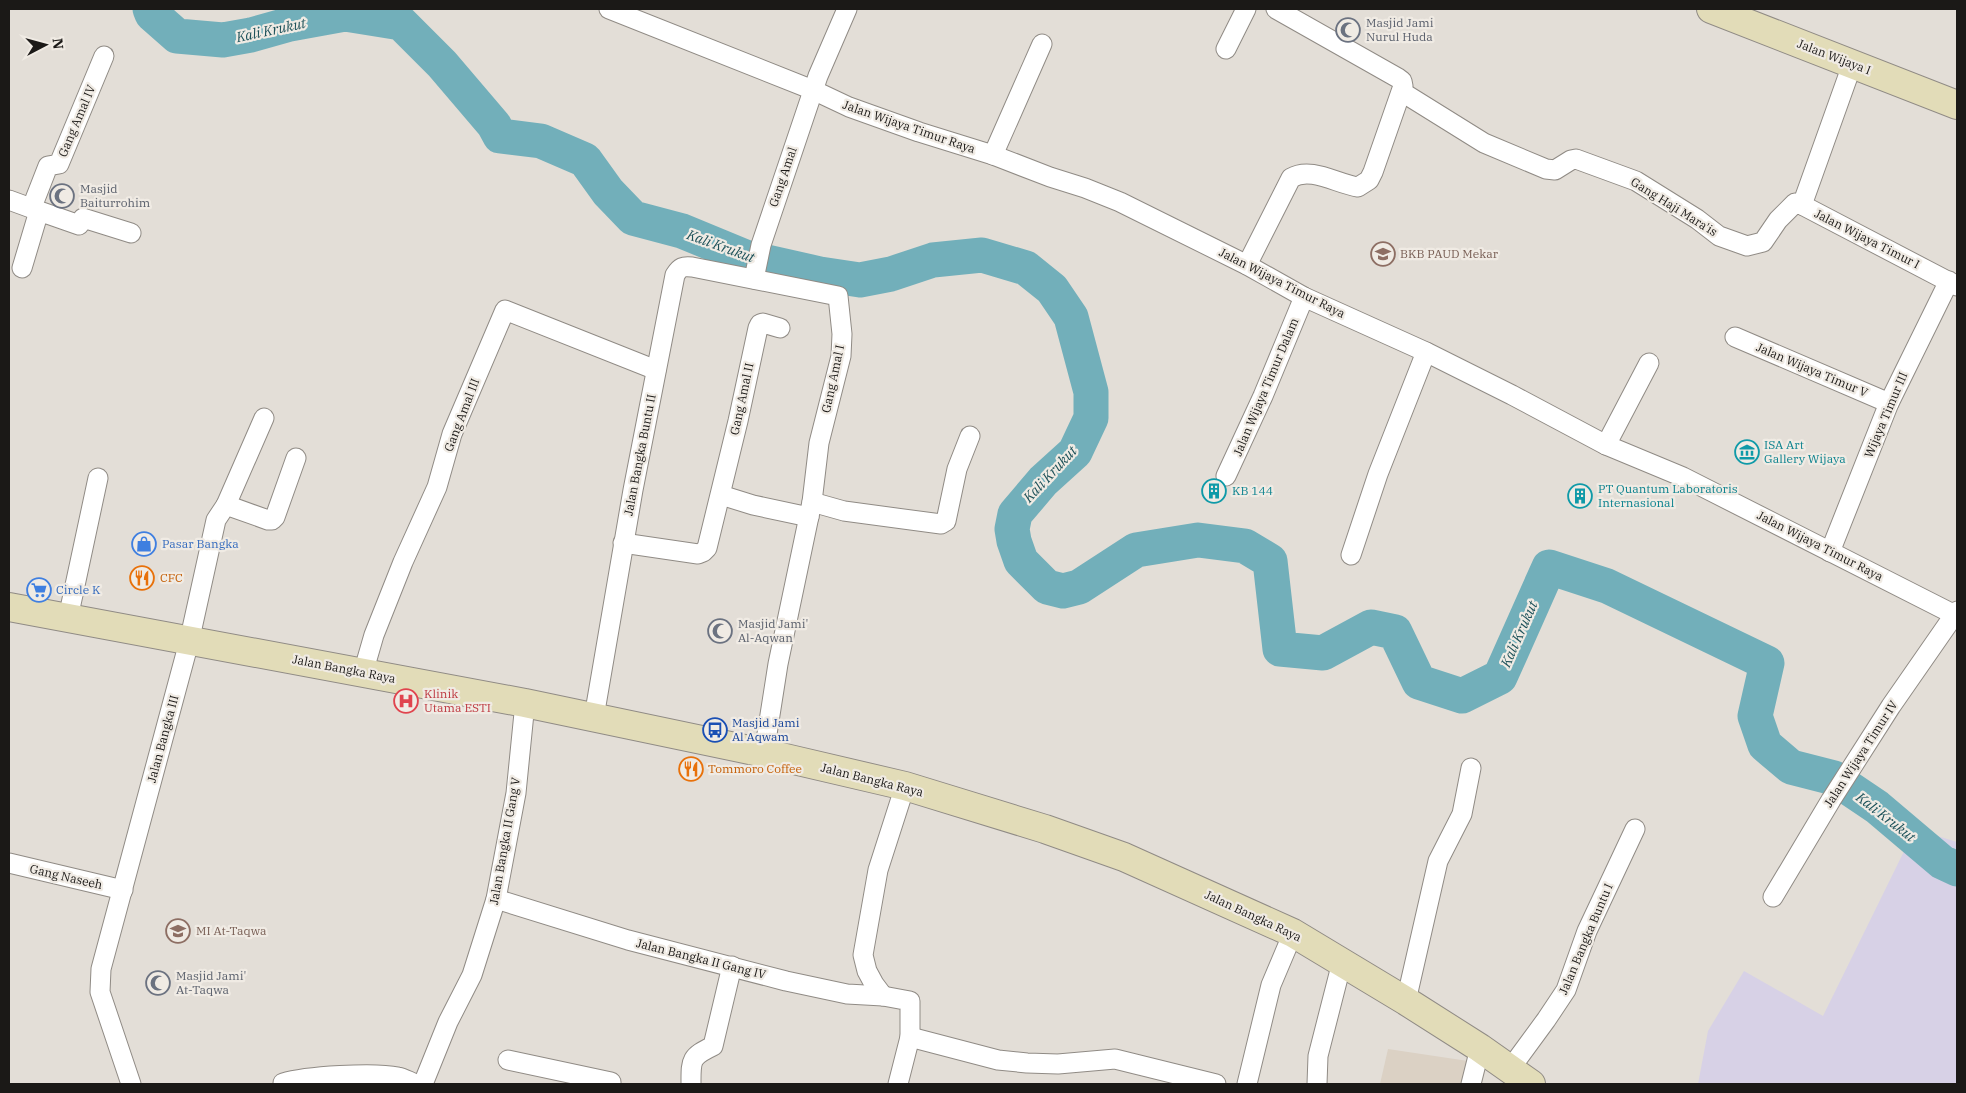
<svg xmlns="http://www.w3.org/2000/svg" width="1966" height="1093" font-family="'IBM Plex Serif',serif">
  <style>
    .commercial { fill: #d7d1e6 }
    .built { fill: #dbd1c4 }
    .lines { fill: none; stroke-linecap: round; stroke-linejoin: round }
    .river { stroke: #72afba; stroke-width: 35 }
    .street-casing { stroke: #908b85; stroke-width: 21 }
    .secondary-casing { stroke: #908b85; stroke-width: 30 }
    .street { stroke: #fff; stroke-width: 19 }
    .secondary { stroke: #e2dcb8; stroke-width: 28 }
    .labels { text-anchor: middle; stroke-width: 4.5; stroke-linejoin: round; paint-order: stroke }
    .worship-label { font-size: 12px; fill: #5b616d; stroke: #f0ebe4; text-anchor: start }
    .street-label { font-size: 12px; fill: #1b1917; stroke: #f0ebe4 }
    .education-label { font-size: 12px; fill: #785e54; stroke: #f0ebe4; text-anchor: start }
    .culture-label { font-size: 12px; fill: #0d838f; stroke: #f0ebe4; text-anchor: start }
    .shop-label { font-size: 12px; fill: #366cbe; stroke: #f0ebe4; text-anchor: start }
    .food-label { font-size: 12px; fill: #c56008; stroke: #f0ebe4; text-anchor: start }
    .health-label { font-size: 12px; fill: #be3a42; stroke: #f0ebe4; text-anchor: start }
    .transit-label { font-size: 12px; fill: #164399; stroke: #f0ebe4; text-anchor: start }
    .water-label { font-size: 14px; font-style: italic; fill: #1c5159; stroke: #f0ebe4 }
  </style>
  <rect width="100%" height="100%" fill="#e3ded7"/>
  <path class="commercial" d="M 1915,829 L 1957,842 L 1957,1084 L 1698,1084 L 1708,1031 L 1744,971 L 1823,1016 Z"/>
  <path class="built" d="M 1388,1049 L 1468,1061 L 1463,1084 L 1380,1084 Z"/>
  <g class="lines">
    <path class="river" d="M 150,9 L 152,14 L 177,36 L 223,40 L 251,35 L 290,24 L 345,14 L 401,23 L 442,64 L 494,125 L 500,136 L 541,141 L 585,160 L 608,192 L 633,218 L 682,231 L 745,257 L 820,274 L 860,280 L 891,274 L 933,260 L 982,255 L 1026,268 L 1052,289 L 1071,317 L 1091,392 L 1091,418 L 1075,452 L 1043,481 L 1015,514 L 1012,529 L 1014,541 L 1021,561 L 1047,587 L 1063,591 L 1079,587 L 1136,550 L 1198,540 L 1245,546 L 1270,561 L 1280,649 L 1323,653 L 1371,627 L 1395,632 L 1419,682 L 1462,696 L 1500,677 L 1549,567 L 1607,586 L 1767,663 L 1755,716 L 1765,745 L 1791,767 L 1834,778 L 1877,807 L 1942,862 L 1957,869"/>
    <g class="street-casing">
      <g id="street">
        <path d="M 609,9 L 813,90 L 849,107 L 919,132 L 993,155 L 1050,177 L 1085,188 L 1120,202 L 1247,265 L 1304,297 L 1426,352 L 1512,395 L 1606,445 L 1683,477 L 1957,616"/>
        <path d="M 1226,49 L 1246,9"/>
        <path d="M 1402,92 L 1484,143 L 1546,169 L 1555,170 L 1571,160 L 1576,159 L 1636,181 L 1697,219 L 1719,236 L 1747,246 L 1763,242 L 1778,220 L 1795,203 L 1802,205 L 1957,286"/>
        <path d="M 993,155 L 1042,44"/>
        <path d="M 9,200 L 39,211"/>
        <path d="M 1802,205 L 1852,65"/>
        <path d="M 32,207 L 48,166 L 59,164 L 104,56"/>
        <path d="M 1247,265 L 1291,178 C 1311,166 1337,184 1358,187 L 1369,180 L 1373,172 L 1403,86 L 1402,81 L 1398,78 L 1276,9"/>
        <path d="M 22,268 L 39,211 L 79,225 L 83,218 L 131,233"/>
        <path d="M 754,279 L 761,245 L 818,76 L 847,9"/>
        <path d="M 1735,337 L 1889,403"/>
        <path d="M 1606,445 L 1649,363"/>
        <path d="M 1226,476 L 1263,396 L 1304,297"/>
        <path d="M 721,495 L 753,505 L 809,517"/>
        <path d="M 812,502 L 844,511 L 941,524 L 946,521 L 957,469 L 970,436"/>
        <path d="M 226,505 L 264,418"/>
        <path d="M 623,543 L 698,554 L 703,552 L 707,548 L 738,421 L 758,328 L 760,324 L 763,323 L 780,328"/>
        <path d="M 1830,552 L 1889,403 L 1949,281"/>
        <path d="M 1351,555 L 1378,474 L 1426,352"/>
        <path d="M 68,618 L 98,478"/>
        <path d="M 363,673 L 374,635 L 403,562 L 437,487 L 452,434 L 505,310 L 656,370"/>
        <path d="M 594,717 L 633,490 L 675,275 C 680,267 683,266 692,267 L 838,296 L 842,334 L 841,356 L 819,443 L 812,502 L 778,664 L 764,753"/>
        <path d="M 9,863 L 123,890"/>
        <path d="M 1773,897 L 1831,800 L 1891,706 L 1957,611"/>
        <path d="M 496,899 L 628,940 L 786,981 L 847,994 L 883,996 L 910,1001 L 910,1037 L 898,1084"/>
        <path d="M 883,996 L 874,984 L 867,971 L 863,955 L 878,870 L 905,786"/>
        <path d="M 1406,1001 L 1438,861 L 1462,814 L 1471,768"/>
        <path d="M 910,1037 L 998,1060 L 1027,1063 L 1058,1064 L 1115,1059 L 1216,1084"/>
        <path d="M 508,1060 L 611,1082 L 611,1084"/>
        <path d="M 1510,1069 L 1546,1020 L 1566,990 L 1587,931 L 1635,829"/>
        <path d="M 131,1084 L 100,992 L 101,969 L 189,642 L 216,520 L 226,505 L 268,520 L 272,520 L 275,517 L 296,458"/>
        <path d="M 283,1084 L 283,1083 C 306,1076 374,1072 398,1077 C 404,1078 410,1082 416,1084"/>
        <path d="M 423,1084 L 448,1022 L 472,975 L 496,899 L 516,793 L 525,703"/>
        <path d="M 691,1084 C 691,1060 690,1057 713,1046 L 732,966"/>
        <path d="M 1247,1084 L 1271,985 L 1293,933"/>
        <path d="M 1317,1084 L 1318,1056 L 1342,962"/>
        <path d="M 1471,1084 L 1480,1048"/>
      </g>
    </g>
    <g class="secondary-casing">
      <g id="secondary">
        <path d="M 1711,9 L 1957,105"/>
        <path d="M 9,607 L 525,703 L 764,753 L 905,786 L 1045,829 L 1124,857 L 1293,933 L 1406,1001 L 1480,1048 L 1531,1084"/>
      </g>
    </g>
    <use href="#street" class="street"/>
    <use href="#secondary" class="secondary"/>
  </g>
  <defs>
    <g id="mosque-ring" transform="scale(1.25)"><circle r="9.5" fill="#f0ebe4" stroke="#6b7280" stroke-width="1.5"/><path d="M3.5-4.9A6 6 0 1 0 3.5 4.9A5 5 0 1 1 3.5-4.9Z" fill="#6b7280"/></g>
    <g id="school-ring" transform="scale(1.25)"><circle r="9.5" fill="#f0ebe4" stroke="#8d6e63" stroke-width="1.5"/><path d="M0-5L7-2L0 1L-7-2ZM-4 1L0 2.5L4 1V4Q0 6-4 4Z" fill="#8d6e63"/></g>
    <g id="museum-ring" transform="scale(1.25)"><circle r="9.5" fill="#f0ebe4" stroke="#0f9aa8" stroke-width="1.5"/><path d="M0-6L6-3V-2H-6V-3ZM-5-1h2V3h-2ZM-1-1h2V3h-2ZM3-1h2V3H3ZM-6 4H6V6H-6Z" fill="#0f9aa8"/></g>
    <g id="building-ring" transform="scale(1.25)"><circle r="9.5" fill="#f0ebe4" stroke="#0f9aa8" stroke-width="1.5"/><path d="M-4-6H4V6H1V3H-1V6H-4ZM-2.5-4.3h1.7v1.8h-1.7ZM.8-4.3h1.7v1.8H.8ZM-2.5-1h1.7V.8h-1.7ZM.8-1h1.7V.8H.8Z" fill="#0f9aa8"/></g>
    <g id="shop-ring" transform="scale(1.25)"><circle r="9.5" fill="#f0ebe4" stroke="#3f7fe0" stroke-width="1.5"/><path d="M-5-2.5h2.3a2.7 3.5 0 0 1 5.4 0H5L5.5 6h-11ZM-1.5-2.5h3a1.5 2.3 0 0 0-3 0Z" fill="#3f7fe0"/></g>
    <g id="restaurant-ring" transform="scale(1.25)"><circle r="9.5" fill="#f0ebe4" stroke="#e8710a" stroke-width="1.5"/><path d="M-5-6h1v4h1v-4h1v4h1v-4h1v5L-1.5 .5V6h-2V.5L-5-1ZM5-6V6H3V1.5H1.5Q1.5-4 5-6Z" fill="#e8710a"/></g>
    <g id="supermarket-ring" transform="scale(1.25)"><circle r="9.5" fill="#f0ebe4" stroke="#3f7fe0" stroke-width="1.5"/><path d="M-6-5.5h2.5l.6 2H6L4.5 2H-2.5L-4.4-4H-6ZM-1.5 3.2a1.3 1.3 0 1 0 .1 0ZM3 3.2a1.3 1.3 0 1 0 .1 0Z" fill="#3f7fe0"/></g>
    <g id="hospital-ring" transform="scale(1.25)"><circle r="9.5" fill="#f0ebe4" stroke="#e0444e" stroke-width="1.5"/><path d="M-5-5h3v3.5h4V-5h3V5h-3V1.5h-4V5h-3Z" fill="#e0444e"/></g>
    <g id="bus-ring" transform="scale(1.25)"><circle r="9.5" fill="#f0ebe4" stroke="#1a4fb4" stroke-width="1.5"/><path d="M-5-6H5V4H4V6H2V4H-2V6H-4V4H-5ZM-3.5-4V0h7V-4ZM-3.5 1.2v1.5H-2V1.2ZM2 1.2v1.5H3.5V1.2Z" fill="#1a4fb4"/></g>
  </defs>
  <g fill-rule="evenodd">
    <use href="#mosque-ring" x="1348" y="30"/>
    <use href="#mosque-ring" x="62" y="196"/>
    <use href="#school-ring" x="1383" y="254"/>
    <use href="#museum-ring" x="1747" y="452"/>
    <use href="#building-ring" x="1214" y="491"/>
    <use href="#building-ring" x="1580" y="496"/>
    <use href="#shop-ring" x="144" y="544"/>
    <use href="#restaurant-ring" x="142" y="578"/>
    <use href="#supermarket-ring" x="39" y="590"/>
    <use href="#mosque-ring" x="720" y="631"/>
    <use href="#hospital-ring" x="406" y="701"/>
    <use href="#bus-ring" x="715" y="730"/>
    <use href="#restaurant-ring" x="691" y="769"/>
    <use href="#school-ring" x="178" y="931"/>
    <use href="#mosque-ring" x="158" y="983"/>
  </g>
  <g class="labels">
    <g class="worship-label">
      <text x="1366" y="27">Masjid Jami<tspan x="1366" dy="14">Nurul Huda</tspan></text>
      <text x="80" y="193">Masjid<tspan x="80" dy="14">Baiturrohim</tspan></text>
      <text x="738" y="628">Masjid Jami'<tspan x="738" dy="14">Al-Aqwan</tspan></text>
      <text x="176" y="980">Masjid Jami'<tspan x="176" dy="14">At-Taqwa</tspan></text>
    </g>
    <g class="street-label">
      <text transform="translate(1834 57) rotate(21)" y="4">Jalan Wijaya I</text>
      <text transform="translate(77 121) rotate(-67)" y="4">Gang Amal IV</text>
      <text transform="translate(909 127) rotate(19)" y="4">Jalan Wijaya Timur Raya</text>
      <text transform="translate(783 177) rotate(-71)" y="4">Gang Amal</text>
      <text transform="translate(1674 207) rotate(32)" y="4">Gang Haji Mara'is</text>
      <text transform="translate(1867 239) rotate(27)" y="4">Jalan Wijaya Timur I</text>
      <text transform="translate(1282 283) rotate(27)" y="4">Jalan Wijaya Timur Raya</text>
      <text transform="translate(1812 370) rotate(23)" y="4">Jalan Wijaya Timur V</text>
      <text transform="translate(833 379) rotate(-78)" y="4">Gang Amal I</text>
      <text transform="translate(1266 387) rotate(-67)" y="4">Jalan Wijaya Timur Dalam</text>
      <text transform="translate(742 399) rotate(-78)" y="4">Gang Amal II</text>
      <text transform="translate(462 415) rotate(-69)" y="4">Gang Amal III</text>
      <text transform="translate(1886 415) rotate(-67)" y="4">Wijaya Timur III</text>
      <text transform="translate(640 455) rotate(-79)" y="4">Jalan Bangka Buntu II</text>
      <text transform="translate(1820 546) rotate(27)" y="4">Jalan Wijaya Timur Raya</text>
      <text transform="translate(344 669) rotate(11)" y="4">Jalan Bangka Raya</text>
      <text transform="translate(163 739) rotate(-75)" y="4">Jalan Bangka III</text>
      <text transform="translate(1861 754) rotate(-57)" y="4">Jalan Wijaya Timur IV</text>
      <text transform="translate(872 780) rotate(14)" y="4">Jalan Bangka Raya</text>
      <text transform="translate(505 841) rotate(-80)" y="4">Jalan Bangka II Gang V</text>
      <text transform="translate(66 877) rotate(13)" y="4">Gang Naseeh</text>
      <text transform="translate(1253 916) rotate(25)" y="4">Jalan Bangka Raya</text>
      <text transform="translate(1586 939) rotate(-67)" y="4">Jalan Bangka Buntu I</text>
      <text transform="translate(701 959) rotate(14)" y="4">Jalan Bangka II Gang IV</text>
    </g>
    <g class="education-label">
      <text x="1400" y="258">BKB PAUD Mekar</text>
      <text x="196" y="935">MI At-Taqwa</text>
    </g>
    <g class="culture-label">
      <text x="1764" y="449">ISA Art<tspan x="1764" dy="14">Gallery Wijaya</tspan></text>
      <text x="1598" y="493">PT Quantum Laboratoris<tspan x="1598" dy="14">Internasional</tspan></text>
      <text x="1232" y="495">KB 144</text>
    </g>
    <g class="shop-label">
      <text x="162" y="548">Pasar Bangka</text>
      <text x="56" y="594">Circle K</text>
    </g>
    <g class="food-label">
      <text x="160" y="582">CFC</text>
      <text x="708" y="773">Tommoro Coffee</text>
    </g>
    <g class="health-label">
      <text x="424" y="698">Klinik<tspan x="424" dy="14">Utama ESTI</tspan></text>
    </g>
    <g class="transit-label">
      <text x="732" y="727">Masjid Jami<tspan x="732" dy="14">Al Aqwam</tspan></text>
    </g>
    <g class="water-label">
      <text transform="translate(271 30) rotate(-12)" y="5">Kali Krukut</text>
      <text transform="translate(721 246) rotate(20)" y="5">Kali Krukut</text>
      <text transform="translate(1050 474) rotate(-47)" y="5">Kali Krukut</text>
      <text transform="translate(1519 634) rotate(-66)" y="5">Kali Krukut</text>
      <text transform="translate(1886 817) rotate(38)" y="5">Kali Krukut</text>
    </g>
  </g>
  <rect width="1966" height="1093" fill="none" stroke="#1b1917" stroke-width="20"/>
  <g transform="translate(45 45) rotate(84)" stroke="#f0ebe4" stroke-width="4" paint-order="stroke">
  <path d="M0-4L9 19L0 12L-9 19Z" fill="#1b1917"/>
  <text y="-8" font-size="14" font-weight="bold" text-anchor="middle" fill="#1b1917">N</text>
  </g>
</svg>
